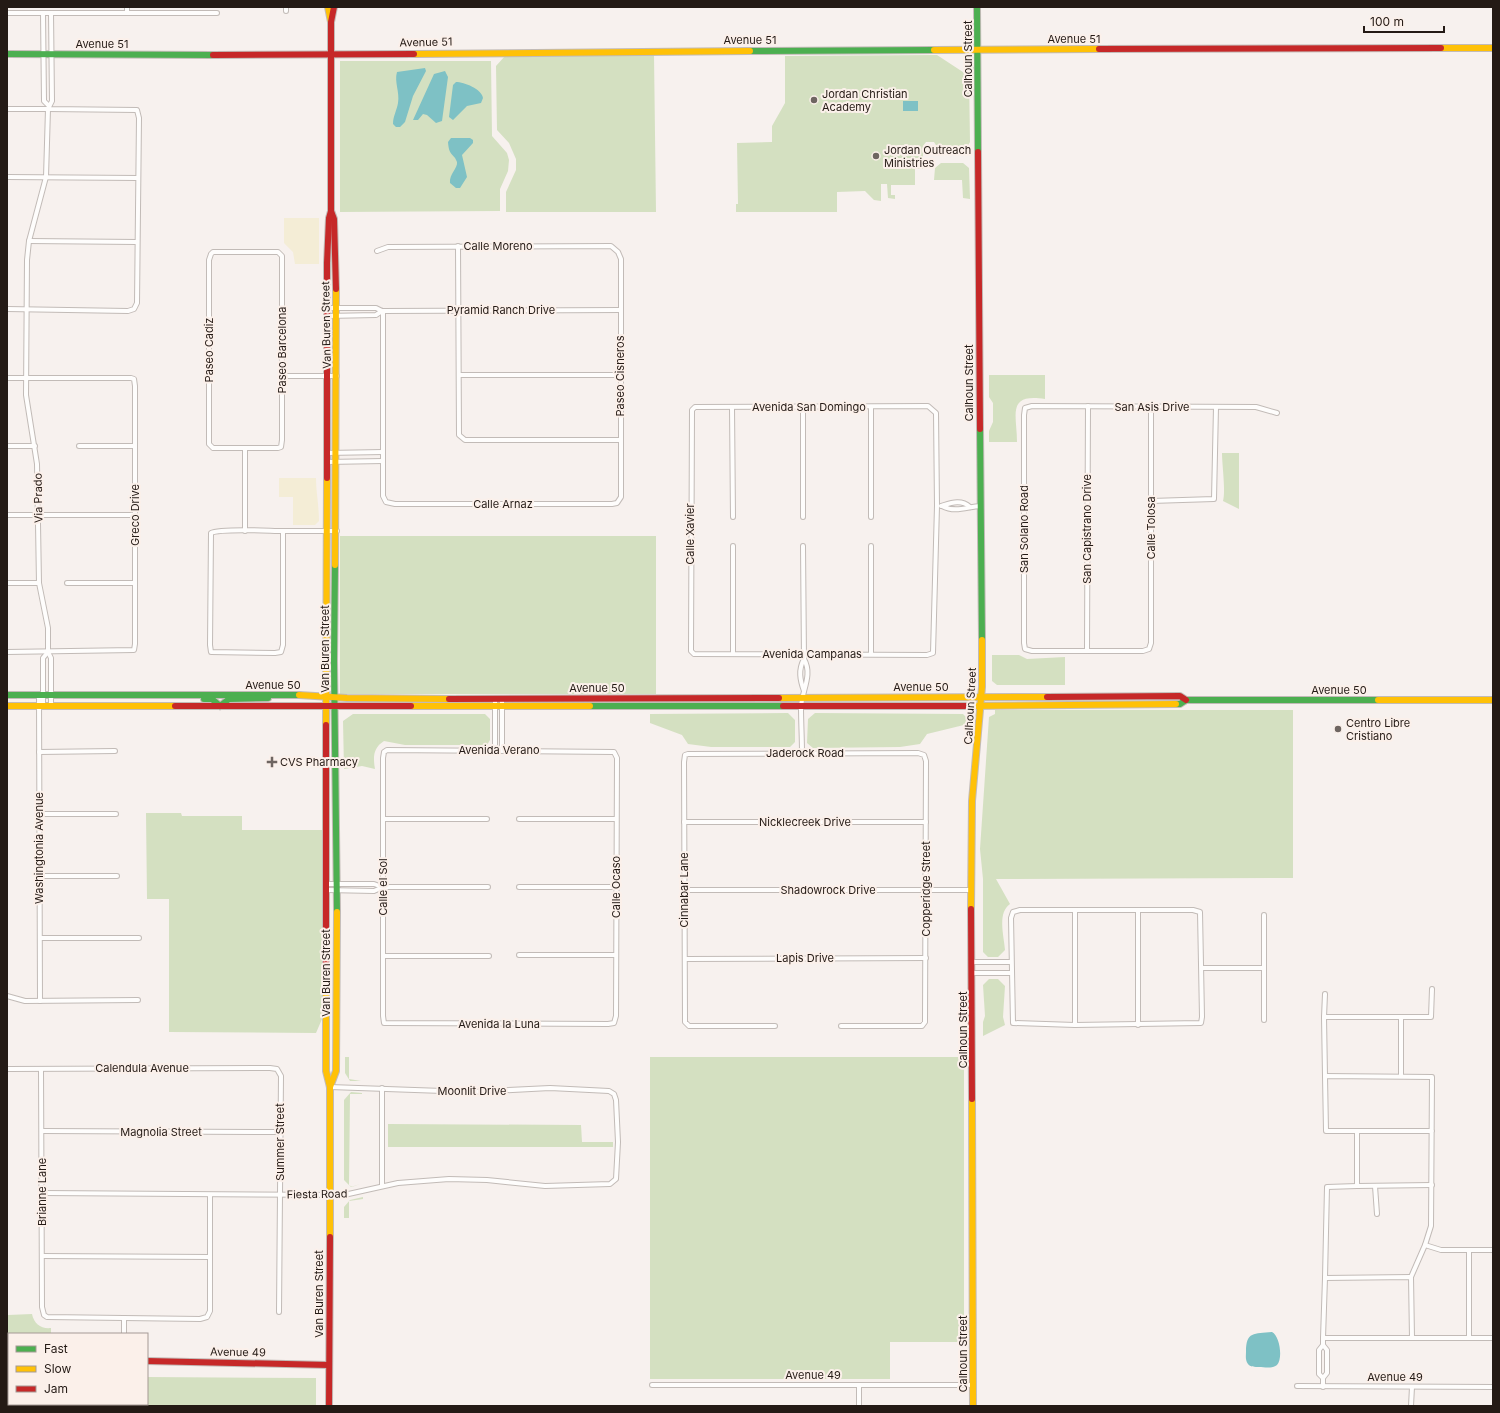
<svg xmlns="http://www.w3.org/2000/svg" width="1500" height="1413" font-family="Inter,sans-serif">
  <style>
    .green { fill: #d4e0c1 }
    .sand { fill: #f4edd6 }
    .water { fill: #7ec1c5 }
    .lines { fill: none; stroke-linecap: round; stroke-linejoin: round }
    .street-casing { stroke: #c2bbb7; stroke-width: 6 }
    .fast-casing { stroke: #c2bbb7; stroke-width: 8 }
    .slow-casing { stroke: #c2bbb7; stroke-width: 8 }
    .jam-casing { stroke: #c2bbb7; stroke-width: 8 }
    .street { stroke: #fefdfc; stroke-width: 4 }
    .fast { stroke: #4caf50; stroke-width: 6 }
    .slow { stroke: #ffc107; stroke-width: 6 }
    .jam { stroke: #c62828; stroke-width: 6 }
    .poi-dot { fill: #6e6561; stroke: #fbf0ea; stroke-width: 1.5 }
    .labels { text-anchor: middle; stroke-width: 4; stroke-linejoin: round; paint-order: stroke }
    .street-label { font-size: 11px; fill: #241a15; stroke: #fbf0ea }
    .poi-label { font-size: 11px; fill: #241a15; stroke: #fbf0ea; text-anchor: start }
  </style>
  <rect width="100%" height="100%" fill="#f7f1ee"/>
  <g class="green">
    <path d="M 654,55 L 656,212 L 506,212 L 506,192 L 516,170 L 516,159 L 509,143 L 497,130 L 496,66 L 505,56 Z"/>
    <path d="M 937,55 L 969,76 L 970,142 C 965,153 949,151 939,150 L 934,142 L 926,142 L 923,146 L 923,169 L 915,169 L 915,185 L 891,185 L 891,195 L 895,195 L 895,199 L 888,198 L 887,184 L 881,184 L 881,201 L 874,200 L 865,191 L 837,192 L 837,212 L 736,212 L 736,204 L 738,204 L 737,143 L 772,142 L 772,126 L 785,103 L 785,56 Z"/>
    <path d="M 340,61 L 491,61 L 492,136 L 507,153 L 509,160 L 508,171 L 500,189 L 500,211 L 340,212 Z"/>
    <path d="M 941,163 L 963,163 L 969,168 L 970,199 L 963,198 L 962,180 L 934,180 L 935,168 Z"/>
    <path d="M 989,375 L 1045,375 L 1045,399 C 1006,393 1017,415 1017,442 L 989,442 L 989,431 L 993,422 L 993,403 L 989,397 Z"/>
    <path d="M 1222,453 L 1239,453 L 1239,509 L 1223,501 C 1226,493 1222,464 1222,453 Z"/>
    <rect x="340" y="536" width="316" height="158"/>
    <path d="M 992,655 L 1019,655 L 1027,659 L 1065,657 L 1065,685 L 997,685 L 992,681 Z"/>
    <path d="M 995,710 L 1293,710 L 1293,878 L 996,879 L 1010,904 C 997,913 1004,936 1005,950 L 998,957 L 988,957 L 983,952 L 983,879 L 980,849 L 989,717 L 995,714 Z"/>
    <path d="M 788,713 L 795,720 L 795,742 L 790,747 L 711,747 L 688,744 L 682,735 L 650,723 L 650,714 Z"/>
    <path d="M 815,713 L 963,714 L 968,719 L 968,724 L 927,734 L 920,744 L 900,747 L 813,748 L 807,743 L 808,719 Z"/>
    <path d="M 353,714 L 485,714 L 490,719 L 490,740 L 487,745 L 405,745 L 384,741 C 373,748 373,757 375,769 L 362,766 L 344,769 L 343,721 Z"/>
    <path d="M 146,813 L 181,813 L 182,816 L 242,816 L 242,830 L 323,830 L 322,1019 L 316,1033 L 169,1032 L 169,899 L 147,899 Z"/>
    <path d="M 989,979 L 998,979 L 1005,986 L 1003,1017 L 1005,1025 L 983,1036 L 983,1022 L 985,1016 L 983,985 Z"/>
    <path d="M 345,1057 L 349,1057 L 349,1079 L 361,1081 L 350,1081 L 345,1073 Z"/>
    <path d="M 650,1057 L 964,1057 L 964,1342 L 890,1342 L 890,1379 L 650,1379 Z"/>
    <path d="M 351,1092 L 362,1093 L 362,1094 L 350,1094 L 349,1185 L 352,1187 L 360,1184 L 351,1187 L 344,1180 L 344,1100 Z"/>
    <path d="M 388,1124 L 581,1125 L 582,1142 L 613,1142 L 613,1147 L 388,1147 Z"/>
    <path d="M 363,1197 L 363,1199 L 349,1201 L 349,1218 L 344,1218 L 344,1207 L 350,1200 Z"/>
    <path d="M 32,1314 C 34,1324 41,1329 51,1328 L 51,1334 L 9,1334 L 8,1352 L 8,1315 Z"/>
    <path d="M 147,1377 L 316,1378 L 316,1406 L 42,1406 L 42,1404 L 147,1404 Z"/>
  </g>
  <g class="sand">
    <path d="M 284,218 L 319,218 L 319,264 L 295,264 L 293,252 L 284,243 Z"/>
    <path d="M 279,478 L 316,478 C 316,492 319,506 319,521 L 315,525 L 293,525 L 293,497 L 279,497 Z"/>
  </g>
  <g class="water">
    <path d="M 425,68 L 426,71 L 413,96 L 405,122 L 400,127 L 396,127 L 393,124 C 393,116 397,110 398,103 C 400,92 394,82 397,72 Z"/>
    <path d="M 445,71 L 448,77 L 442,121 L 436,123 L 427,115 L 423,114 L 418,120 L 413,120 L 434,74 Z"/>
    <path d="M 456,82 C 464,82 482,89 483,98 L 481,103 L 467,106 L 453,120 L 449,117 L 453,85 Z"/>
    <rect x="903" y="101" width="15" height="10"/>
    <path d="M 451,138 L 470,138 L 473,140 L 473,143 L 462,155 L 467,177 L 460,188 L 456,188 L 450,183 C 449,174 458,168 457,162 C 454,153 449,157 448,142 Z"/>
    <path d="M 1272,1332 C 1280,1336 1283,1359 1277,1365 C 1272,1369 1264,1367 1259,1367 C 1255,1367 1250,1367 1248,1364 C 1245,1360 1246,1356 1246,1352 C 1246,1331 1254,1334 1272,1332 Z"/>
  </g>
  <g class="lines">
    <g class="street-casing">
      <g id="street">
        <path d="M 127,7 L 127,13"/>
        <path d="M 286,7 L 286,11"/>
        <path d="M 7,13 L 217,13"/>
        <path d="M 43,13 L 44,101 L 49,106"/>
        <path d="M 7,109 L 48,109 L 46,177 L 29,241 L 27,260 L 26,395 L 37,464 L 39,583 L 48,628 L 48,652 L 51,658 L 51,706"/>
        <path d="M 7,177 L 138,178"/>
        <path d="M 29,241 L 137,242"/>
        <path d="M 458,246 L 459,435 L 465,440 L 620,440"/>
        <path d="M 377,251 L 388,247 L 611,246 L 618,252 L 621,259 L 621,497 L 617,503 L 612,504 L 395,504 L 386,502 L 383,496 L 383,311"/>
        <path d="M 213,252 L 278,252 L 282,256 L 282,440 L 281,447 L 278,448 L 213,448 L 209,444 L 209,260 L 211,254 Z"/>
        <path d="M 327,308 L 376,308 L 382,311 L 621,310"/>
        <path d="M 7,309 L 128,311 L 134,309 L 137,303 L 139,118 L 137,110 L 48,109 L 52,101 L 51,13"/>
        <path d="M 327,316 L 376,315 L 382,311"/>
        <path d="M 459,375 L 620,375"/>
        <path d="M 282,376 L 337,376"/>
        <path d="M 7,378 L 131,378 L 134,379 L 135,386 L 135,644 L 134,650 L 7,652"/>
        <path d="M 928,406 L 936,413 L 937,506 L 933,653 L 927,655 L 694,654 L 691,651 L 692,410 L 695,407 Z"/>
        <path d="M 1151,406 L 1151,643 L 1149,649 L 1143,651 L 1032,651 L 1025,649 L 1024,643 L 1024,415 L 1025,408 L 1032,406 L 1256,407 L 1277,413"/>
        <path d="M 732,407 L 733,517"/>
        <path d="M 803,407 L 803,517"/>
        <path d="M 871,407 L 871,517"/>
        <path d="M 7,446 L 35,446"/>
        <path d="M 79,446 L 135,446"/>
        <path d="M 245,449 L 245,531"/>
        <path d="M 327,453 L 383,452"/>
        <path d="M 327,462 L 383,461"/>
        <path d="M 1151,501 L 1214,499 L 1216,407"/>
        <path d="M 941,506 C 951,503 961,499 970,507"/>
        <path d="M 942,506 C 955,513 967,507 980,506"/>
        <path d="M 7,515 L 135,515"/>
        <path d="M 283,531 L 283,645 L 281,652 L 275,653 L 211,652 L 210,645 L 211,533 C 220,528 270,531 283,531 L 337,531"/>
        <path d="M 733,546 L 733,654"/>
        <path d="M 803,546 L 804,659 C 798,670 800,680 804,691"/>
        <path d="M 871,546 L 871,654"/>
        <path d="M 7,583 L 39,583"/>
        <path d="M 67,583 L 135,583"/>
        <path d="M 1087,651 L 1088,406"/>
        <path d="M 39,695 L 40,1001"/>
        <path d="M 502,699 L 502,750"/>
        <path d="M 43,706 L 43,658 L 48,652"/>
        <path d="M 387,750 L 614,752 L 617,758 L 616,1016 L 614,1023 L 608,1024 L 384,1023 L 383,1016 L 383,758 L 384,752 Z"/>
        <path d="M 495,750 L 495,699"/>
        <path d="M 39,752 L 115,751"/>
        <path d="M 802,753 C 802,738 801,722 801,707 C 802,690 813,675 804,659"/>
        <path d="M 39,814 L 116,814"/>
        <path d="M 383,819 L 487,819"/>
        <path d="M 519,819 L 616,819"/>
        <path d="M 684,822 L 926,822"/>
        <path d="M 39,876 L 117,876"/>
        <path d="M 327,884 L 374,884 L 382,887"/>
        <path d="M 519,887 L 616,887"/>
        <path d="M 327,890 L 374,891 L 383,887 L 488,887"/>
        <path d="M 684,890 L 972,890"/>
        <path d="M 1020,910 L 1193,910 L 1200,912 L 1202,1017 L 1201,1023 L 1075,1025 L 1013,1023 L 1011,918 L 1013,912 Z"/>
        <path d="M 1075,910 L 1075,1025"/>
        <path d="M 1138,910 L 1138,1025"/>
        <path d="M 1264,915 L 1264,1020"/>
        <path d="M 40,938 L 139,938"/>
        <path d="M 519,955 L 616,955"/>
        <path d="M 383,956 L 489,956"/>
        <path d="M 685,959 L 926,958"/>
        <path d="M 972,962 L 1011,962"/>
        <path d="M 1202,968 L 1264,968"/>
        <path d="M 972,973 L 1011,973"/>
        <path d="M 7,996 L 25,1001 L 138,1000"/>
        <path d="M 1324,1017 L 1325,994"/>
        <path d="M 775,1026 L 689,1026 L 685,1022 L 684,762 L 685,755 L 688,754 L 918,753 L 924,755 L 926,761 L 925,1022 L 922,1026 L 841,1026"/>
        <path d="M 7,1069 L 270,1068 L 277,1069 L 281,1076 L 279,1312"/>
        <path d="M 41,1069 L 42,1307 L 44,1315 L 47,1317 L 200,1319 L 207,1317 L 210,1311 L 210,1195"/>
        <path d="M 1325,1076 L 1324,1017 L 1431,1017 L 1432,989"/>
        <path d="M 1401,1076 L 1401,1017"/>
        <path d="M 42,1131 L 280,1132"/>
        <path d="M 1357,1131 L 1357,1186 L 1432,1185"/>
        <path d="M 382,1186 L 382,1088"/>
        <path d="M 1375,1186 L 1377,1214"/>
        <path d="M 42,1193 L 344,1195 L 398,1183 L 449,1179 L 487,1180 L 545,1186 L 610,1184 L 616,1179 L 618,1142 L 616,1100 L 614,1094 L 609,1091 L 550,1088 L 471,1092 L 330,1087"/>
        <path d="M 1425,1245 L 1441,1250 L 1469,1250"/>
        <path d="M 42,1256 L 210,1257"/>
        <path d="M 1411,1277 L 1425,1245 L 1431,1226 L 1432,1077 L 1325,1076 L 1326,1131 L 1432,1131"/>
        <path d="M 1325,1278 L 1327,1187 L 1357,1186"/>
        <path d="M 124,1334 L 124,1318"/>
        <path d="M 1323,1338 L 1325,1278 L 1411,1277 L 1412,1338"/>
        <path d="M 1469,1338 L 1469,1250 L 1493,1250"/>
        <path d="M 1323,1345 L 1327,1350 L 1327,1373 L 1323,1378 L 1323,1387"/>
        <path d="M 1323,1378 L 1319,1374 L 1319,1350 L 1323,1345 L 1323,1338 L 1493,1338"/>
        <path d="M 652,1385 L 973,1385"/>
        <path d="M 859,1385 L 859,1406"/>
        <path d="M 1297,1386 L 1493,1387"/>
        <path d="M 1411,1406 L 1412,1387"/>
      </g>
    </g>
    <g class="fast-casing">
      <g id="fast">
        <path d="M 977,7 L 978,152"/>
        <path d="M 750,51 L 934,50"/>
        <path d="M 7,54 L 213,55"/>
        <path d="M 980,429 L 982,640"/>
        <path d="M 335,565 L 334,661 L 337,912"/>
        <path d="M 7,695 L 299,695"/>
        <path d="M 204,699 L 212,699 L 220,706"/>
        <path d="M 1176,704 L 1180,704 L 1186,700 L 1378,700"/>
        <path d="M 220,706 L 229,699 L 268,698"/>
        <path d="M 590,706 L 783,706"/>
        <path d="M 7,1363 L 9,1363"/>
      </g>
    </g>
    <g class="slow-casing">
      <g id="slow">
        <path d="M 328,7 L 331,22"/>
        <path d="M 1441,48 L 1493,48"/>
        <path d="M 934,50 L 1099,49"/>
        <path d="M 414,54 L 750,51"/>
        <path d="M 335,565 L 336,289"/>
        <path d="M 299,695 L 347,698 L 449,699"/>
        <path d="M 779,698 L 1047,697"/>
        <path d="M 1378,700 L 1493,700"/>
        <path d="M 7,706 L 175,706"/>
        <path d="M 411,706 L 590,706"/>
        <path d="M 966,706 L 1176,704"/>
        <path d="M 326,725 L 327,478"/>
        <path d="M 971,909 L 972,801 L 982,687 L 982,640"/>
        <path d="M 326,985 L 326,1071 L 330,1087 L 330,1237"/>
        <path d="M 330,1087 L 336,1071 L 337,912"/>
        <path d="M 972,1099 L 973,1406"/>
      </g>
    </g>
    <g class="jam-casing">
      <g id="jam">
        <path d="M 334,7 L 331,22 L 331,211 L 334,219 L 336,289"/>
        <path d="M 1099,49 L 1441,48"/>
        <path d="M 213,55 L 414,54"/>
        <path d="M 978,152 L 980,429"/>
        <path d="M 327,478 L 327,263 L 329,218 L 331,211"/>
        <path d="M 1047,697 L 1180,696 L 1186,700"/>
        <path d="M 449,699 L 779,698"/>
        <path d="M 175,706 L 411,706"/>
        <path d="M 783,706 L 966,706"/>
        <path d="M 971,909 L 972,1099"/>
        <path d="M 326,985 L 326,725"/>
        <path d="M 147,1361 L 329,1365"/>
        <path d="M 329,1406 L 330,1237"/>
      </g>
    </g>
    <use href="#street" class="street"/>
    <use href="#fast" class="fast"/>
    <use href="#slow" class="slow"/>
    <use href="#jam" class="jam"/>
  </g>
  <g class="poi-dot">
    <circle cx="814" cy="100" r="4"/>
    <circle cx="876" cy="156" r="4"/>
    <circle cx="1338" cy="729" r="4"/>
    <path d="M270 756h4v4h4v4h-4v4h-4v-4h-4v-4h4z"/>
  </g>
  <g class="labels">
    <g class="street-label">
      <text x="1074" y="43">Avenue 51</text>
      <text x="750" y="44">Avenue 51</text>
      <text transform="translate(426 42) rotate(-1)" y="4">Avenue 51</text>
      <text x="102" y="48">Avenue 51</text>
      <text transform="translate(968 59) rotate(-90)" y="4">Calhoun Street</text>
      <text x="498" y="250">Calle Moreno</text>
      <text x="501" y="314">Pyramid Ranch Drive</text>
      <text transform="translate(326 325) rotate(-91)" y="4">Van Buren Street</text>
      <text transform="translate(209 350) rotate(-90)" y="4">Paseo Cadiz</text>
      <text transform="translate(282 350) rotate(-90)" y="4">Paseo Barcelona</text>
      <text transform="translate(620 376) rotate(-90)" y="4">Paseo Cisneros</text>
      <text transform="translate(969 383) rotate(-90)" y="4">Calhoun Street</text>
      <text x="809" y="411">Avenida San Domingo</text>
      <text x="1152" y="411">San Asis Drive</text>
      <text transform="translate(38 498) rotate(-91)" y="4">Via Prado</text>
      <text x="503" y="508">Calle Arnaz</text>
      <text transform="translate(135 515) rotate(-90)" y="4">Greco Drive</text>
      <text transform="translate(1151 528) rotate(-90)" y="4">Calle Tolosa</text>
      <text transform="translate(1024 529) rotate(-90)" y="4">San Solano Road</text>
      <text transform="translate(1087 529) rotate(-90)" y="4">San Capistrano Drive</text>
      <text transform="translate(690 534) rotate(-90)" y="4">Calle Xavier</text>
      <text transform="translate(325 649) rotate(-90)" y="4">Van Buren Street</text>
      <text x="812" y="658">Avenida Campanas</text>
      <text x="273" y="689">Avenue 50</text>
      <text x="921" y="691">Avenue 50</text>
      <text x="597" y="692">Avenue 50</text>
      <text x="1339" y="694">Avenue 50</text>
      <text transform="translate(970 706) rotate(-87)" y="4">Calhoun Street</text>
      <text x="499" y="754">Avenida Verano</text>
      <text x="805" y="757">Jaderock Road</text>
      <text x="805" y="826">Nicklecreek Drive</text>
      <text transform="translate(39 848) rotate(-90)" y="4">Washingtonia Avenue</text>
      <text transform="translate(383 887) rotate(-90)" y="4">Calle el Sol</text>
      <text transform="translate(616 887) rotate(-90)" y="4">Calle Ocaso</text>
      <text transform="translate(926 889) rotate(-90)" y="4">Copperidge Street</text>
      <text transform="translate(684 890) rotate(-90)" y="4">Cinnabar Lane</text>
      <text x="828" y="894">Shadowrock Drive</text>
      <text x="805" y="962">Lapis Drive</text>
      <text transform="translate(326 973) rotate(-90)" y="4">Van Buren Street</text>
      <text x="499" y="1028">Avenida la Luna</text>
      <text transform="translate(963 1030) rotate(-90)" y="4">Calhoun Street</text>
      <text x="142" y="1072">Calendula Avenue</text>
      <text x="472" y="1095">Moonlit Drive</text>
      <text x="161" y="1136">Magnolia Street</text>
      <text transform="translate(280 1142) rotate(-90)" y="4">Summer Street</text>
      <text transform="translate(42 1192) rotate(-90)" y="4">Brianne Lane</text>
      <text transform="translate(317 1194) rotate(-1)" y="4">Fiesta Road</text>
      <text transform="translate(319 1294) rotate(-90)" y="4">Van Buren Street</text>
      <text transform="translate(238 1352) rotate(1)" y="4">Avenue 49</text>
      <text transform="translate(963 1354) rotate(-90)" y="4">Calhoun Street</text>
      <text x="813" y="1379">Avenue 49</text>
      <text x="1395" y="1381">Avenue 49</text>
    </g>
    <g class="poi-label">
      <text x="822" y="98">Jordan Christian<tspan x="822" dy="13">Academy</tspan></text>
      <text x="884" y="154">Jordan Outreach<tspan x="884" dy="13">Ministries</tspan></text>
      <text x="1346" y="727">Centro Libre<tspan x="1346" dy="13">Cristiano</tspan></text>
      <text x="280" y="766">CVS Pharmacy</text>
    </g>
  </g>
  <rect width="1500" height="1413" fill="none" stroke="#241a15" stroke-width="16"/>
  <rect x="8" y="1333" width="140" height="72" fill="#fbf0ea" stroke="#a59a95"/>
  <rect x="16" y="1346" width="20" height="6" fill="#4caf50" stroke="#a59a95"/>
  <text x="44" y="1353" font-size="12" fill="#241a15">Fast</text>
  <rect x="16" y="1366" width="20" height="6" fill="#ffc107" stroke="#a59a95"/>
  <text x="44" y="1373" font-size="12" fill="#241a15">Slow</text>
  <rect x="16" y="1386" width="20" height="6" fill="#c62828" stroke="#a59a95"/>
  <text x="44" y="1393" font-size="12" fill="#241a15">Jam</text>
  <path d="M1364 26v6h80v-6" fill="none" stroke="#241a15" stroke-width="2"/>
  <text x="1370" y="26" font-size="12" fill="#241a15" stroke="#fbf0ea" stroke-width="3" paint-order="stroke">100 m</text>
</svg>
